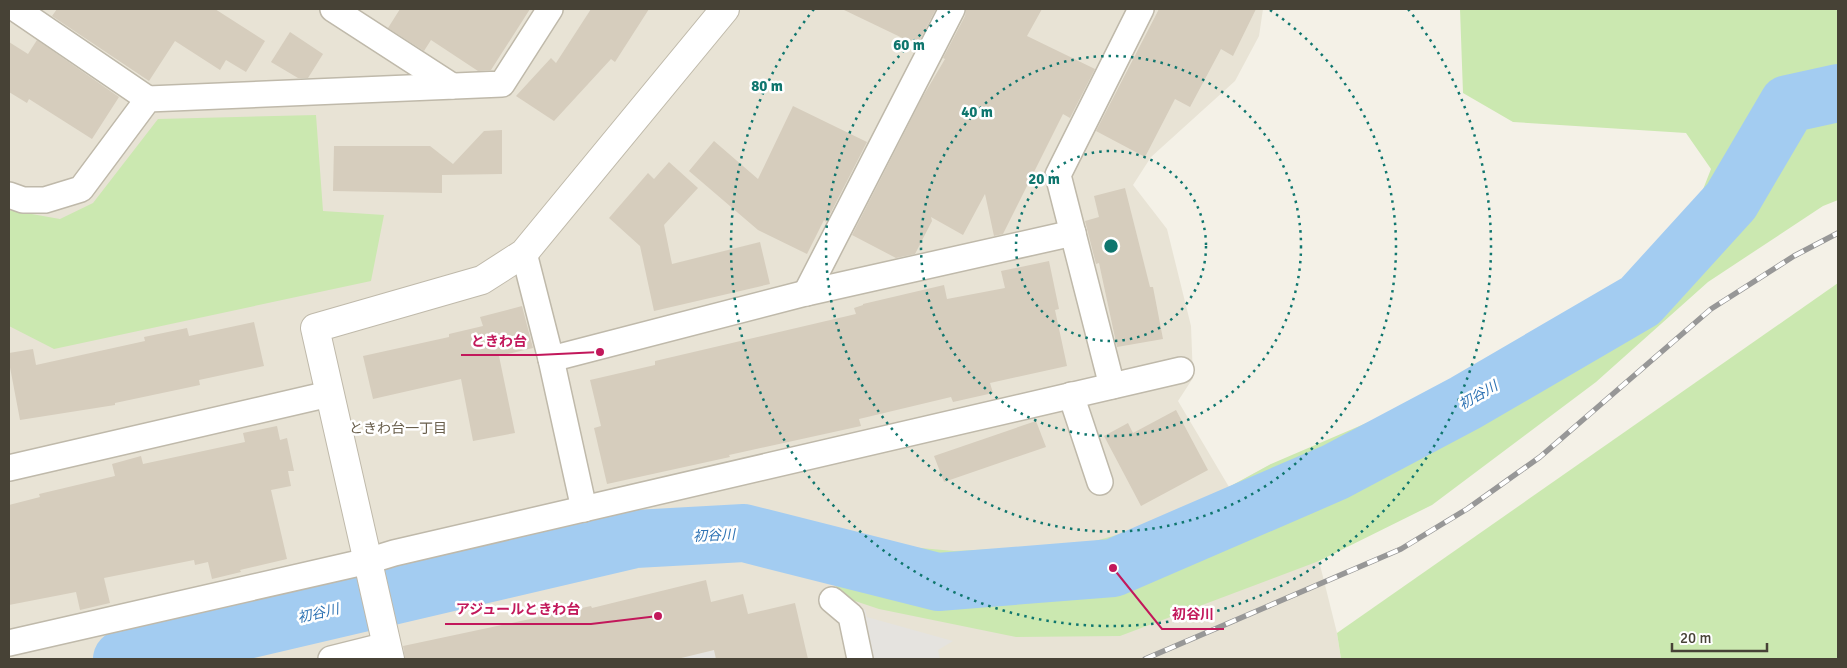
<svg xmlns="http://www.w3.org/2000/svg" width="1847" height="668" font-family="Signika,'Noto Sans JP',sans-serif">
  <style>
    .residential { fill: #e8e3d5 }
    .green { fill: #cbe8b0 }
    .parking { fill: #e5e3df }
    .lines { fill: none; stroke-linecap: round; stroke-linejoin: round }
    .river { stroke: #a3ccf1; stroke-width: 58 }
    .building { fill: #d6cdbd }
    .minor-casing { stroke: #bfb9aa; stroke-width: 28 }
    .tertiary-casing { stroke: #bfb9aa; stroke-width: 30 }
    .minor { stroke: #fff; stroke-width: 25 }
    .tertiary { stroke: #fff; stroke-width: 28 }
    .rail-casing { stroke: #979797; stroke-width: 5.5 }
    .rail { stroke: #fff; stroke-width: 4; stroke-dasharray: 11; stroke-linecap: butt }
    .ring { fill: none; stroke: #0f766e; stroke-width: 2.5; stroke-dasharray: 2.5 5 }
    .labels { text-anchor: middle; stroke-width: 5; stroke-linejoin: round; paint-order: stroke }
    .water-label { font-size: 14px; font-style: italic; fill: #2e73b4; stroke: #fff }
    .neighbourhood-label { font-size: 14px; fill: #6a604d; stroke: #fff }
    .centre { fill: #0f766e; stroke: #fff; stroke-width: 2.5 }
    .ring-label { font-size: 15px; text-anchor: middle; font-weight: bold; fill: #0f766e; stroke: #fff; stroke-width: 5; stroke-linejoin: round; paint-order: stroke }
    .leader { fill: none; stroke: #c2185b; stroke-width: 2 }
    .callout-dot { fill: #c2185b; stroke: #fff; stroke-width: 2 }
    .callout-label { font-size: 14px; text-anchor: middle; font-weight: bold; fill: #c2185b; stroke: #fff; stroke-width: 5; stroke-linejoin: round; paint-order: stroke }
  </style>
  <rect width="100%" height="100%" fill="#f4f1e7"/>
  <path class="residential" d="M 9,9 L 1263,9 L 1259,36 L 1235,81 L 1151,157 L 1133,185 L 1167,229 L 1191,326 L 1193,378 L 1178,401 L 1229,487 L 1271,464 L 1319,561 L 1337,633 L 1341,659 L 9,659 Z"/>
  <g class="green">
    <path d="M 1460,9 L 1838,9 L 1838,200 L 1823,206 L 1708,282 L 1596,382 L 1432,505 L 1319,561 L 1120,636 L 1016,637 L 879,609 L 837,595 L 831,532 L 887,545 L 954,551 L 1080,545 L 1165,522 L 1271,464 L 1413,403 L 1508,367 L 1622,296 L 1686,233 L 1711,169 L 1686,133 L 1513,122 L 1463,93 Z"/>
    <path d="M 316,115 L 323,211 L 384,215 L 371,281 L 54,349 L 9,326 L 9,210 L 60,219 L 93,203 L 158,119 Z"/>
    <path d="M 1838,283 L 1838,659 L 1341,659 L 1337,633 Z"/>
  </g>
  <g class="parking">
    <path d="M 865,609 L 867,617 L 953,641 L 938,650 L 940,659 L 873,659 L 861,611 Z"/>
    <path d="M 714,650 L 716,659 L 677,659 Z"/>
  </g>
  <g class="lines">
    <path class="river" d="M 122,659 L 635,539 L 744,533 L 938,582 L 1113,568 L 1335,472 L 1465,403 L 1640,301 L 1731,201 L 1788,104 L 1838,93"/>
  </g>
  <g class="building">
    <path d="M 57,9 L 215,9 L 265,41 L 246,72 L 226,60 L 220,70 L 175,41 L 149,81 L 52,16 Z"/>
    <path d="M 400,9 L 530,9 L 491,70 L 478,71 L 431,40 L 424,51 L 388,28 Z"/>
    <path d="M 591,9 L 649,9 L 615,62 L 611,59 L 554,121 L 516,96 L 551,58 L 556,63 Z"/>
    <path d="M 842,9 L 936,9 L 917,45 Z"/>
    <path d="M 966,9 L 1042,9 L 1027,36 L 1095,69 L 1070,118 L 1063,114 L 1003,234 L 994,236 L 985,194 L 963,235 L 931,217 L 932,221 L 915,254 L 896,258 L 852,235 L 922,98 L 945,59 L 943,58 L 965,16 Z"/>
    <path d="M 1159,9 L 1256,9 L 1233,56 L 1221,49 L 1190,107 L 1175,99 L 1145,157 L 1096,131 Z"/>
    <path d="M 290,32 L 323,54 L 308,78 L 298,78 L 271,62 Z"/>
    <path d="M 37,40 L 119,97 L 92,139 L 29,99 L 27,103 L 9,92 L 9,42 L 28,54 Z"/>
    <path d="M 793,106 L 867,142 L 826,222 L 824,220 L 807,254 L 758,230 L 689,171 L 714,141 L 758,179 Z"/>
    <path d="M 502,130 L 502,174 L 442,175 L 442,193 L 333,191 L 334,146 L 430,146 L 453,164 L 484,131 Z"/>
    <path d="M 669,162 L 698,188 L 664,225 L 672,264 L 760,242 L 770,284 L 654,311 L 640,246 L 609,218 L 648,173 L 654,179 Z"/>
    <path d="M 1125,188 L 1150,287 L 1153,287 L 1163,339 L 1117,347 L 1099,263 L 1096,264 L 1085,221 L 1099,217 L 1094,196 Z"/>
    <path d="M 1049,261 L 1059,309 L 1055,310 L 1067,366 L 990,383 L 993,393 L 953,402 L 951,397 L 859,419 L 861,426 L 729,455 L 730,457 L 607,484 L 594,428 L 601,426 L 590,380 L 655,365 L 655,361 L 856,314 L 854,308 L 863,305 L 863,304 L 944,285 L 947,299 L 1005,288 L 1001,271 Z"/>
    <path d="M 522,306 L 533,348 L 499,356 L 515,433 L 473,441 L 461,379 L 373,399 L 363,356 L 449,337 L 449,334 L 483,326 L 480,317 Z"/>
    <path d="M 254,322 L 264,366 L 199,380 L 200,385 L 115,403 L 115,405 L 20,420 L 9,362 L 9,353 L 33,349 L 36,365 L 145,341 L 144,337 L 187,328 L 189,336 Z"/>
    <path d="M 1176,410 L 1208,470 L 1141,506 L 1104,436 L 1128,423 L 1133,433 Z"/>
    <path d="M 1036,421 L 1046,447 L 944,482 L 934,456 Z"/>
    <path d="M 277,426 L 280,440 L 287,438 L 294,471 L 288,471 L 291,486 L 271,490 L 287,559 L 240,570 L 241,572 L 212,579 L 208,562 L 195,565 L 194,560 L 104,578 L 110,603 L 80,610 L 76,592 L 9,605 L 9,505 L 40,497 L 39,494 L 115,476 L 112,464 L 141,456 L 143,464 L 245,442 L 243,433 Z"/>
    <path d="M 706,580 L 711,602 L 743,594 L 748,614 L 795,603 L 808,659 L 716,659 L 714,650 L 677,659 L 405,659 L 403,646 L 591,606 L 592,608 Z"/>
  </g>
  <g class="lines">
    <g class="minor-casing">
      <g id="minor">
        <path d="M 16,9 L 148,99"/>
        <path d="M 333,9 L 452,86"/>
        <path d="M 9,195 L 23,200 L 45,200 L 81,189 L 148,99 L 502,84 L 550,9"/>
        <path d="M 524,253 L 551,359 L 584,509"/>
        <path d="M 806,293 L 952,9"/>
        <path d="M 551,359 L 806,293 L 1073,233"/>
        <path d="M 1112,386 L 1058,175 L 1141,9"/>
        <path d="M 1071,395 L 1100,482"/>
        <path d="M 9,468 L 329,394"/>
        <path d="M 832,600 L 851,616 L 860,659"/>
        <path d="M 9,643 L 368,561 L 394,553 L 1181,370"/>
        <path d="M 331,659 L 387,645"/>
      </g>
    </g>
    <g class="tertiary-casing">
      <path id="tertiary" d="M 390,659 L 315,328 L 482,280 L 524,253 L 725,9"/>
    </g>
    <use href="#minor" class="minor"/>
    <use href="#tertiary" class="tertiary"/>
    <g class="rail-casing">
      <path id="rail" d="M 1145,659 L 1401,549 L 1467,509 L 1540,457 L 1711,309 L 1794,256 L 1838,233"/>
    </g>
    <use href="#rail" class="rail"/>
  </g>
  <g class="ring">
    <circle cx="1111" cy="246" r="95"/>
    <circle cx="1111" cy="246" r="190"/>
    <path d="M1270 10A285 285 0 1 1 952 10"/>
    <path d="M1408 9A380 380 0 1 1 814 9"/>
  </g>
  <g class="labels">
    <g class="water-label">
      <text transform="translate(1478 395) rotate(-30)" y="5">初谷川</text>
      <text transform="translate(714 535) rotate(-3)" y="5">初谷川</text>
      <text transform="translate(318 613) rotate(-13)" y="5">初谷川</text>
    </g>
    <g class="neighbourhood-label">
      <text x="398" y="433">ときわ台一丁目</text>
    </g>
  </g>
  <circle cx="1111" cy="246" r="8" class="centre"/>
  <g class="ring-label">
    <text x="909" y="50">60 m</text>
    <text x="767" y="91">80 m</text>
    <text x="977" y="117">40 m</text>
    <text x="1044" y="184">20 m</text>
  </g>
  <path class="leader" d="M600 352L537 355H461M658 616L591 624H445M1113 568L1162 629H1224"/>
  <g class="callout-dot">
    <circle cx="600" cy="352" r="5"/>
    <circle cx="658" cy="616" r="5"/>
    <circle cx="1113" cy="568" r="5"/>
  </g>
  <g class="callout-label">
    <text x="499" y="346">ときわ台</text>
    <text x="518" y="614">アジュールときわ台</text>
    <text x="1193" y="619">初谷川</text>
  </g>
  <rect width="1847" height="668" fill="none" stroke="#474236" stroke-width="20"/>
  <path d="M1672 643v8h95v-8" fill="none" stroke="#474236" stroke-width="2.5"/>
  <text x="1680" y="643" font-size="15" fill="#474236" stroke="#ffffff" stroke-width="4" paint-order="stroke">20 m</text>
</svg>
